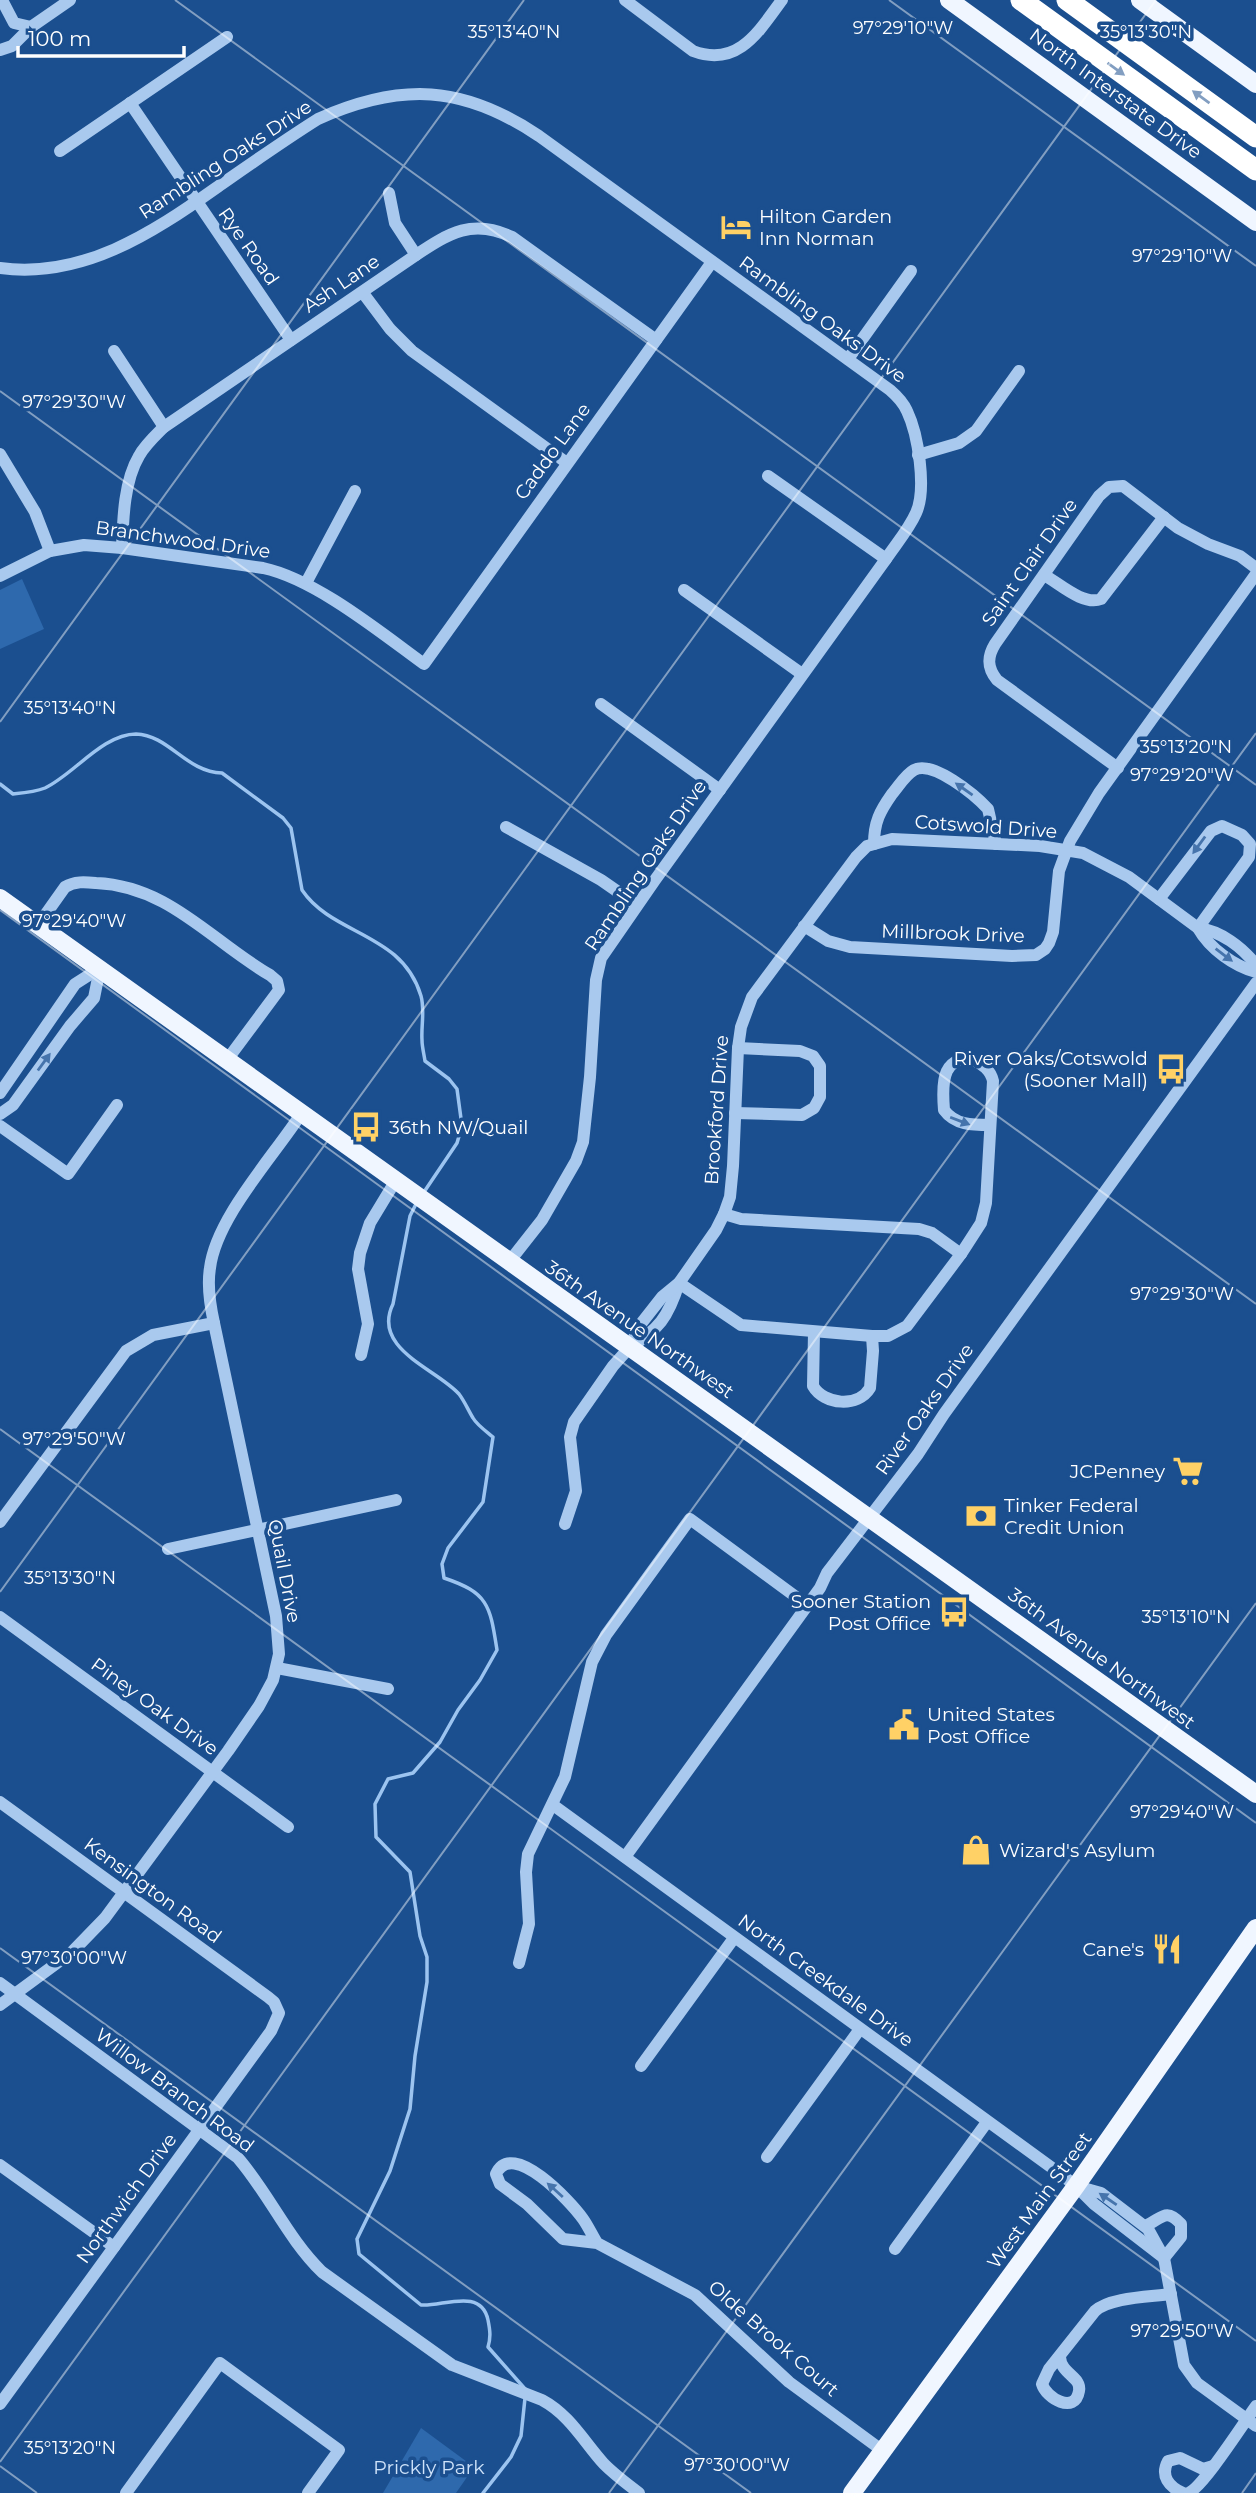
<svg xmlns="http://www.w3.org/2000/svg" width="1256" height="2493" font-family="Montserrat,sans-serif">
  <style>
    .green { fill: #2e69ad }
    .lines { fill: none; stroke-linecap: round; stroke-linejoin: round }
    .stream { stroke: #9cc4f0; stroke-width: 3.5 }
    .minor { stroke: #a9c9ee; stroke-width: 12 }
    .major { stroke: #f0f6ff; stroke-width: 18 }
    .highway { stroke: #fff; stroke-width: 21 }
    .oneway { fill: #829ec1 }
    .oneway2 { fill: #4674ac }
    .ticks { fill: none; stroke: #fff; stroke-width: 2; stroke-opacity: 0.45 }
    .labels { text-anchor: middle; stroke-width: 7; stroke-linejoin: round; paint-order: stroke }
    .street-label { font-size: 19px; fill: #fff; stroke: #1b4f8f }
    .poi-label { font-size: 19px; fill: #fff; stroke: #1b4f8f; text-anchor: start }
    .park-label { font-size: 19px; fill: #cfe3fa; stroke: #1b4f8f }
    .ticks-label { font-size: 18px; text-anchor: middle; fill: #fff; stroke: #1b4f8f; stroke-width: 7; stroke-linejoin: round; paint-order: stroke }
  </style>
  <rect width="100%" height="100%" fill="#1b4f8f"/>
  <g class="green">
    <path d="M 22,579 L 44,629 L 0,649 L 0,590 Z"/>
    <path d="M 421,2428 L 474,2467 L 456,2493 L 383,2493 Z"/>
  </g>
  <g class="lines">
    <g class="stream">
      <path d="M 0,784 L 13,794 C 23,793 35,792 45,788 C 73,775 103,734 136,734 C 169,735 186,772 222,773 L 283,818 L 291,828 L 302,890 C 333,936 402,932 421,996 C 425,1010 421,1026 422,1040 C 422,1047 424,1054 425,1061 L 449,1079 L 457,1089 L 462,1126 L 457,1143 L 424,1192"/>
      <path d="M 417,1202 L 410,1216 L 393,1304 C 371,1349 437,1369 459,1394 C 465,1402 468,1410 473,1418 C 477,1425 487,1432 493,1437 L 483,1502 L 448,1548 L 442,1564 L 444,1578 C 489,1593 490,1606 497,1650 L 480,1680 L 458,1710 L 440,1742 L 413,1773 L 388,1779 L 375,1804 L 376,1837 L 410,1872 L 420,1936 L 427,1957 L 427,1982 L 415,2056 L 410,2109 L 390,2171 L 357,2239 L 359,2254 L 421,2305 C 442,2307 481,2287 488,2320 C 490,2330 491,2337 488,2347 L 526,2390"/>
      <path d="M 483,2493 L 511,2457 L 521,2436 L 525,2398"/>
    </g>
    <g class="minor">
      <path d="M 2,0 L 14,23 L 31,27"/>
      <path d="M 625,0 L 693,51 C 738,68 759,31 782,0"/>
      <path d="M 0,50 L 12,46 L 31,27 L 70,0"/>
      <path d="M 130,103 L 291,340"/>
      <path d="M 60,151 L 227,37"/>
      <path d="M 389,193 L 395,223 L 416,255"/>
      <path d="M 0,268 C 82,279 151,234 216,188 C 249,165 283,141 318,119 C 401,82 463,85 539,136 L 890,390 C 897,396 903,402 907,411 C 918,434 927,489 916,513 C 909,529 896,544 886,559 L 655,880 L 601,958 L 596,980 L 590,1077 L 583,1142 L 576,1161 L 542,1220 L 509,1262"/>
      <path d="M 363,293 L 390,329 L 412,351 L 567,463"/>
      <path d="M 114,351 L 164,427"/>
      <path d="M 848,359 L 911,271"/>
      <path d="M 0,454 L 35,512 L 50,551"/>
      <path d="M 918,455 L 959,443 L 976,431 L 1019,371"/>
      <path d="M 768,476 L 886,559"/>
      <path d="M 122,548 C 123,519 124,481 139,456 C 145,445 155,436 164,427 L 416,255 C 449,233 473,218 512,237 L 656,340"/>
      <path d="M 1044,575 C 1059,583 1083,606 1101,599 L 1164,517"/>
      <path d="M 0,576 L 50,551 L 84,545 L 122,548 L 263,568 C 315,579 380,632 424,664 L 712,262"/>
      <path d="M 306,583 L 355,491"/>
      <path d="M 684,590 L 802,674"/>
      <path d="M 601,704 L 720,790"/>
      <path d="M 1118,768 L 997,680 C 987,668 987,657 995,644 L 1099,496 L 1109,487 L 1123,486 L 1178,528 L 1208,544 L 1240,556 L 1256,568"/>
      <path d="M 506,827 L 601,880 L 637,905"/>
      <path d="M 874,844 C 874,822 880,811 892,794 C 899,786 905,775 914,770 C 933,760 975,795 988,809 L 996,844"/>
      <path d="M 1159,899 L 1211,831 L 1222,826 L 1242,835 L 1250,844 L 1249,857 L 1198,928"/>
      <path d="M 38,925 L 65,887 C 75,881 85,882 96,883 C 169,886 211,941 270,975 L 277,981 L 279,990 L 227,1060"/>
      <path d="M 804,926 L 828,941 L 850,947 L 1012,956 L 1036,955 L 1045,949 L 1049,943 L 1053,932 L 1059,871 L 1070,841 L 1099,793 L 1256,574"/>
      <path d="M 1198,928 C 1221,931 1242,947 1256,965"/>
      <path d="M 0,1093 L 75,984 L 100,968"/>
      <path d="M 735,1113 L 802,1115 L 814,1108 L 820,1097 L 820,1066 L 813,1056 L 800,1051 L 738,1048"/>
      <path d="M 0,1114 L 13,1105 L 70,1026 L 94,998 L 100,968"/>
      <path d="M 0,1126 L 68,1174 L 117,1105"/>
      <path d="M 724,1214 L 741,1219 L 919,1229 L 932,1233 L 961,1254"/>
      <path d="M 679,1283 L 741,1325 L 872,1336 L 888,1336 L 907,1326 L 961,1254 L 981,1223 L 986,1203 L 993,1081 C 989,1061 959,1049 947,1071 C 942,1081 943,1098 944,1110 C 955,1125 972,1125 990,1125"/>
      <path d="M 814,1332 L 813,1386 C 824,1405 858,1408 870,1388 L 873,1351 L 872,1336"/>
      <path d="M 629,1348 C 659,1329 668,1318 679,1283"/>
      <path d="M 361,1355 L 368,1324 L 358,1269 L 360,1253 L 370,1223 L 396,1180"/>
      <path d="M 0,1522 L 126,1351 L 153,1335 L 214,1323"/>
      <path d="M 565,1524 L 576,1491 L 570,1437 L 574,1422 L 613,1366 L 629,1348 L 640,1325 L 662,1297 L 679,1283 L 716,1230 L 724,1214 L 730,1197 L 733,1166 L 738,1048 L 741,1027 L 752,997 L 856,857 L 867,846 L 892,839 L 1040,846 L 1083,853 L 1129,877 L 1198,928 C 1210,949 1234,966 1256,972"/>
      <path d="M 168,1549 L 396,1500"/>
      <path d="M 0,1617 L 288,1827"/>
      <path d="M 277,1668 L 388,1689"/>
      <path d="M 0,1802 L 268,1997 L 274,2002 L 279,2013 L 271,2031 L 0,2404"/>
      <path d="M 553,1805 L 1055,2170 L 1076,2186 L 1094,2204 L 1164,2258"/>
      <path d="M 625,1857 L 820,1588 L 827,1573 L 918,1454 L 944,1414 L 1256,983"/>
      <path d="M 519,1963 L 529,1924 L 526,1872 L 528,1854 L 565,1777 L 592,1662 L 606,1635 L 690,1519 L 807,1605"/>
      <path d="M 0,1983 L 238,2158 C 269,2194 288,2239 322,2272 L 452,2365 L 542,2400 C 570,2415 584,2442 604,2464 C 615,2475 627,2484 639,2493"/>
      <path d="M 0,2005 L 72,1952 L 105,1918 L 228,1751 L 259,1706 L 273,1680 L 279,1654 L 276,1616 L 214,1323 C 210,1305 207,1286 210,1268 C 216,1218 273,1157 301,1114"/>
      <path d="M 641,2066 L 734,1938"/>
      <path d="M 767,2157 L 860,2029"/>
      <path d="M 0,2165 L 114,2247"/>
      <path d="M 1076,2186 L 1101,2193 L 1148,2229 L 1164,2258 L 1184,2365 L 1197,2383 L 1256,2426"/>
      <path d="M 1145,2226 C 1161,2220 1165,2206 1181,2224 L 1181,2237 L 1164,2258"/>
      <path d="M 597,2243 C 592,2235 588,2226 583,2219 C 571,2202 512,2138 496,2174 L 500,2184 L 527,2204 L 563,2239 L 597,2243 L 695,2295 L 789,2382 L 883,2451"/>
      <path d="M 895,2249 L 987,2122"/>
      <path d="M 1060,2357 C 1061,2374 1082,2377 1079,2391 C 1075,2415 1046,2398 1042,2384 L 1049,2369 L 1095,2311 C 1110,2297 1151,2297 1171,2294"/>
      <path d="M 126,2493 L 220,2363 L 339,2450 L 308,2493"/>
      <path d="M 1183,2493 C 1169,2487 1160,2476 1168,2461 L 1180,2458 L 1203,2469 L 1213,2466"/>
      <path d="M 1188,2493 C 1201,2490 1245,2421 1256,2406"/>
    </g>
    <g class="major">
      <path d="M 949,0 L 1256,222"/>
      <path d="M 1140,0 L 1256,84"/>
      <path d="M 0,898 L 1256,1794"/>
      <path d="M 852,2493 L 1076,2186 L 1256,1928"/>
    </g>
    <g class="highway">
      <path d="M 1021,0 L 1256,170"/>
      <path d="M 1067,0 L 1256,137"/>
    </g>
  </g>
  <defs><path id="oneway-solid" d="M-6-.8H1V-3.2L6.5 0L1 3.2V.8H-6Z" transform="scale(1.75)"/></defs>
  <g class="oneway">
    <use href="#oneway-solid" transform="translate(1116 69) rotate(36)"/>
    <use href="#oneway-solid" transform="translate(1201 97) rotate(-144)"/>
  </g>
  <g class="oneway2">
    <use href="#oneway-solid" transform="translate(964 789) rotate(-145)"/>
    <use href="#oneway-solid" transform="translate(1199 845) rotate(126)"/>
    <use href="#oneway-solid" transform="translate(1224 955) rotate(37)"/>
    <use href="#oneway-solid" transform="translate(44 1062) rotate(-54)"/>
    <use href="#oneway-solid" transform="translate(960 1121) rotate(21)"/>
    <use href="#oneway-solid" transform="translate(555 2190) rotate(-138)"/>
    <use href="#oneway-solid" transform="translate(1108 2199) rotate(-146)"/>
  </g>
  <path class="ticks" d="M 175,0 L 1256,785M 889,0 L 1256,266M 0,391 L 1256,1304M 0,722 L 524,0M 0,910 L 1256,1823M 0,1429 L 1256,2341M 0,1592 L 1156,0M 0,1948 L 751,2493M 0,2462 L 1256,733M 0,2466 L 37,2493M 609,2493 L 1256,1603M 1242,2493 L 1256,2473"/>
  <defs>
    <g id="hotel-bare" transform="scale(2.415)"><path d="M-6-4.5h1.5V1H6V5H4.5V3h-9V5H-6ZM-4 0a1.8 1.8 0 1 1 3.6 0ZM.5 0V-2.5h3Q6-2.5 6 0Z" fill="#ffd166" stroke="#1b4f8f" stroke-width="2.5" paint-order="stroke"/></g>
    <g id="bus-bare" transform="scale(2.415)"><path d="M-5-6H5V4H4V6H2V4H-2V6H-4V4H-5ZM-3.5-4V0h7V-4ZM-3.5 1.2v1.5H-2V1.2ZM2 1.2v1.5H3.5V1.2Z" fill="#ffd166" stroke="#1b4f8f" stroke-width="2.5" paint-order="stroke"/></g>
    <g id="supermarket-bare" transform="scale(2.415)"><path d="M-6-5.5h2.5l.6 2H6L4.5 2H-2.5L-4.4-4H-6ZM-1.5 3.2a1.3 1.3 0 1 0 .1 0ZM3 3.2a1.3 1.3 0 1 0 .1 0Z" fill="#ffd166" stroke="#1b4f8f" stroke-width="2.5" paint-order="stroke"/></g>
    <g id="bank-bare" transform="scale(2.415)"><path d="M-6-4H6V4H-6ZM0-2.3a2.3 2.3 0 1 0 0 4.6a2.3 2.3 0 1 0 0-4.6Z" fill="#ffd166" stroke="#1b4f8f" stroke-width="2.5" paint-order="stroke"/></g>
    <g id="civic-bare" transform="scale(2.415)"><path d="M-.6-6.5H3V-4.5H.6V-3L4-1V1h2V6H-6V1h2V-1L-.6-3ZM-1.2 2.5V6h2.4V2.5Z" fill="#ffd166" stroke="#1b4f8f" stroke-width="2.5" paint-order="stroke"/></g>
    <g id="shop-bare" transform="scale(2.415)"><path d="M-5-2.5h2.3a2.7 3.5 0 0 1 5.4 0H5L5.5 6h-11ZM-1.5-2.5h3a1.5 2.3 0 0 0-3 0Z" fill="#ffd166" stroke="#1b4f8f" stroke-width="2.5" paint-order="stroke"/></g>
    <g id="restaurant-bare" transform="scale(2.415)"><path d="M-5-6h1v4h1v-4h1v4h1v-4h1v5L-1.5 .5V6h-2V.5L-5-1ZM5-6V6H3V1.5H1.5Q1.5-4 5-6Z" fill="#ffd166" stroke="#1b4f8f" stroke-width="2.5" paint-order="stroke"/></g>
  </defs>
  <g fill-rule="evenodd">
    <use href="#hotel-bare" x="736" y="227"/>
    <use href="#bus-bare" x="1171" y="1069"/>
    <use href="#bus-bare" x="366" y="1127"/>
    <use href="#supermarket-bare" x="1188" y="1471"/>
    <use href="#bank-bare" x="981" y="1516"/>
    <use href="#bus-bare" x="954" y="1612"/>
    <use href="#civic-bare" x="904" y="1725"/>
    <use href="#shop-bare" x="976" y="1850"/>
    <use href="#restaurant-bare" x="1167" y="1949"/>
  </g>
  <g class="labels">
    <g class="street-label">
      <text transform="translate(1116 93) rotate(36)" y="7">North Interstate Drive</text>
      <text transform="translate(225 159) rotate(-33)" y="7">Rambling Oaks Drive</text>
      <text transform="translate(249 246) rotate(55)" y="7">Rye Road</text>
      <text transform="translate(341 283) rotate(-34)" y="7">Ash Lane</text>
      <text transform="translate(823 319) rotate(36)" y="7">Rambling Oaks Drive</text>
      <text transform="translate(552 451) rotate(-54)" y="7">Caddo Lane</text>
      <text transform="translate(183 539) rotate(8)" y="7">Branchwood Drive</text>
      <text transform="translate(1029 562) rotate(-55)" y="7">Saint Clair Drive</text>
      <text transform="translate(986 826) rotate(4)" y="7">Cotswold Drive</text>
      <text transform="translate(645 865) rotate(-56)" y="7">Rambling Oaks Drive</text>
      <text transform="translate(953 933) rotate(2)" y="7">Millbrook Drive</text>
      <text transform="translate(716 1110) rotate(-86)" y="7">Brookford Drive</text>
      <text transform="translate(640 1329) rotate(35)" y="7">36th Avenue Northwest</text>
      <text transform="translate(924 1409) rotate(-55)" y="7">River Oaks Drive</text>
      <text transform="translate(285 1571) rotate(79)" y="7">Quail Drive</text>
      <text transform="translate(1102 1658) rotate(36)" y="7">36th Avenue Northwest</text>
      <text transform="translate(155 1706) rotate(36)" y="7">Piney Oak Drive</text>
      <text transform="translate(153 1890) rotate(36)" y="7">Kensington Road</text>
      <text transform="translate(826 1980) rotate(36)" y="7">North Creekdale Drive</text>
      <text transform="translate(175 2090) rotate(37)" y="7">Willow Branch Road</text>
      <text transform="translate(126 2198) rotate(-54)" y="7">Northwich Drive</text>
      <text transform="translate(1039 2200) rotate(-54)" y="7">West Main Street</text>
      <text transform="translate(774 2338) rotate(41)" y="7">Olde Brook Court</text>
    </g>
    <g class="poi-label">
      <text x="759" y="223">Hilton Garden<tspan x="759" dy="22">Inn Norman</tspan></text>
      <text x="1148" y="1065" text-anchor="end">River Oaks/Cotswold<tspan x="1148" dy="22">(Sooner Mall)</tspan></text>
      <text x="389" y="1134">36th NW/Quail</text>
      <text x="1165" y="1478" text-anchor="end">JCPenney</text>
      <text x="1004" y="1512">Tinker Federal<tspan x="1004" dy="22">Credit Union</tspan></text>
      <text x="931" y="1608" text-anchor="end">Sooner Station<tspan x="931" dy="22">Post Office</tspan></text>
      <text x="927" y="1721">United States<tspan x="927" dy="22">Post Office</tspan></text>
      <text x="999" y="1857">Wizard's Asylum</text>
      <text x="1144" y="1956" text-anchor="end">Cane's</text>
    </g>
    <g class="park-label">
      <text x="429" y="2474">Prickly Park</text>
    </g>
  </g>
  <g class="ticks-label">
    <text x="903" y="34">97°29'10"W</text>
    <text x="514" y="38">35°13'40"N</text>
    <text x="1146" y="38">35°13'30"N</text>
    <text x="1182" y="262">97°29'10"W</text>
    <text x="74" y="408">97°29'30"W</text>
    <text x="70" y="714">35°13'40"N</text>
    <text x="1186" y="753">35°13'20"N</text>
    <text x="1182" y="781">97°29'20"W</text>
    <text x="74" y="927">97°29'40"W</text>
    <text x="1182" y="1300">97°29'30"W</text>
    <text x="74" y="1445">97°29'50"W</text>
    <text x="70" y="1584">35°13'30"N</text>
    <text x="1186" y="1623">35°13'10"N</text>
    <text x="1182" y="1818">97°29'40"W</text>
    <text x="74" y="1964">97°30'00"W</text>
    <text x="1182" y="2337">97°29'50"W</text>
    <text x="70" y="2454">35°13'20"N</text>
    <text x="737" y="2471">97°30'00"W</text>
  </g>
  <path d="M18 46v10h166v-10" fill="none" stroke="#ffffff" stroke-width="3.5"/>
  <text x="28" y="46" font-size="21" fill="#ffffff" stroke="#1b4f8f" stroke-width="5" paint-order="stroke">100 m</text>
</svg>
